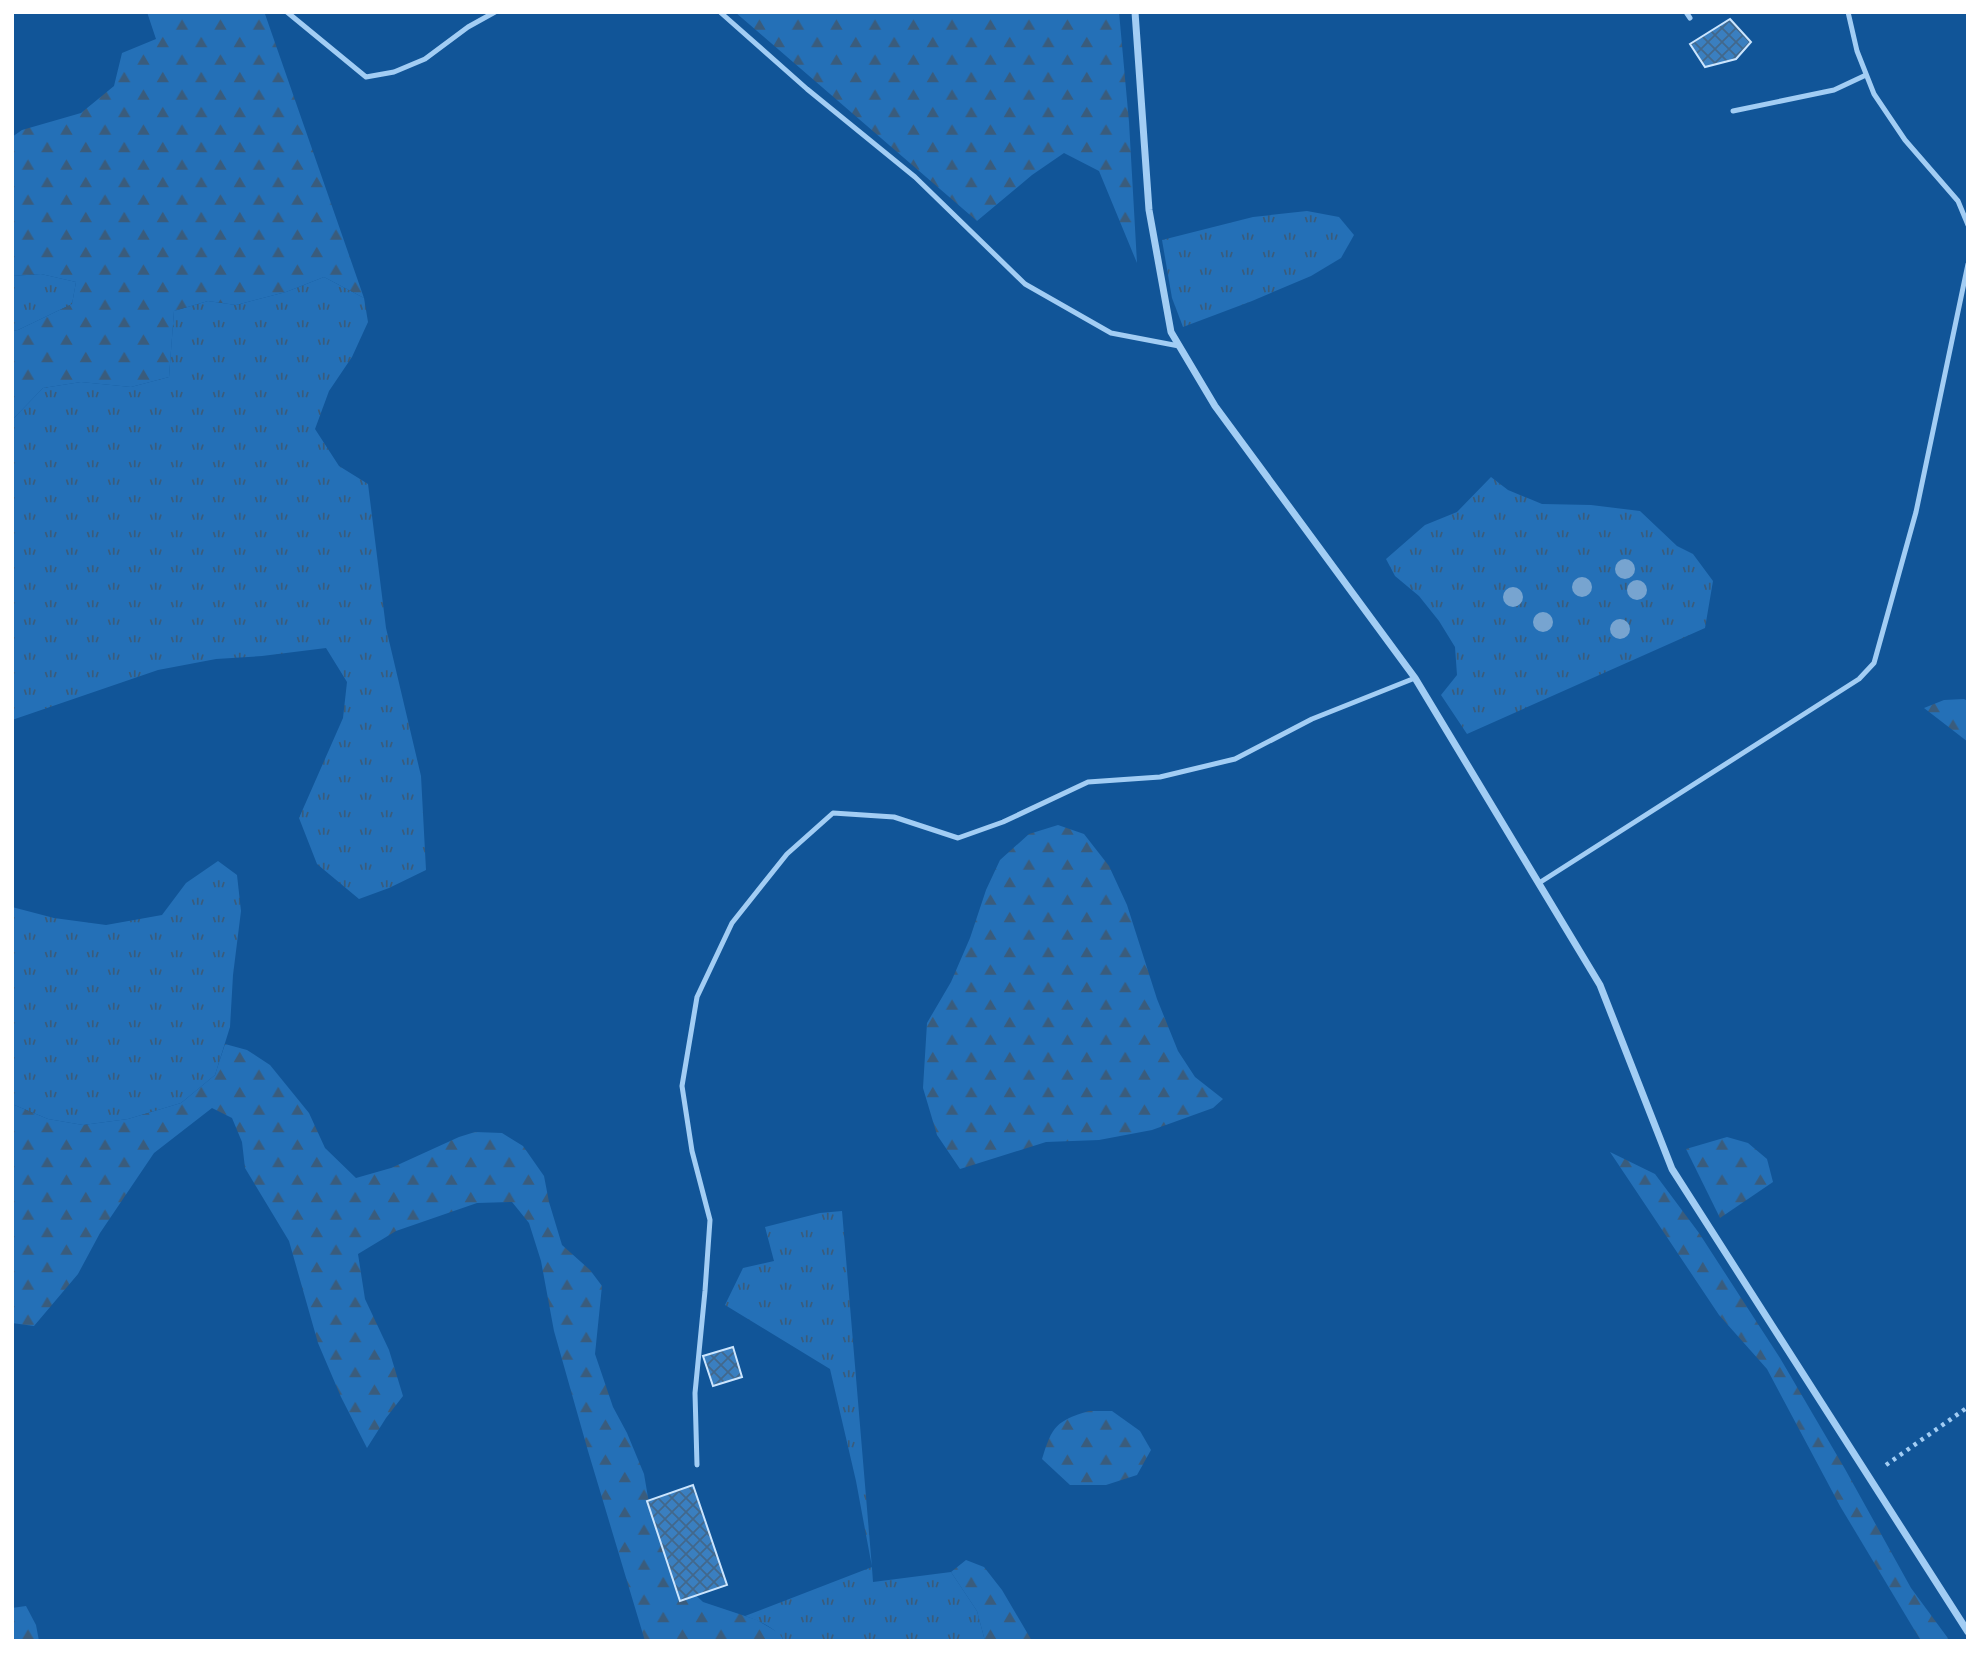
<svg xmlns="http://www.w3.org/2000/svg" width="1980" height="1653" font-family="'Roboto Condensed',sans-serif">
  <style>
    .grass { fill: url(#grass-tufts) }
    .forest { fill: url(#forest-firs) }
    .building { fill: url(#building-cross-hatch); stroke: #cbe5fe; stroke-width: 2 }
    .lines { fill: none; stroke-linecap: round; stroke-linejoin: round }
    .path { stroke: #a2cdf4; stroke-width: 4.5; stroke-dasharray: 3.5 5; stroke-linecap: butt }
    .lane { stroke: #a2cdf4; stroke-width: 5 }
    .street { stroke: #a2cdf4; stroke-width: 7 }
    .tree { fill: #77a4d0 }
  </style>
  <defs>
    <pattern id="grass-tufts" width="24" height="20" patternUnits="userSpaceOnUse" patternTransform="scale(1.75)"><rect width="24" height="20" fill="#2470b7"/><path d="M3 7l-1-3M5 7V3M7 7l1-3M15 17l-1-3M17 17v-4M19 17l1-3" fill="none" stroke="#3a5c7c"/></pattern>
    <pattern id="forest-firs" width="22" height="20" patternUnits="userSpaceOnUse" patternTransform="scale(1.75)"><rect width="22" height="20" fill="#2470b7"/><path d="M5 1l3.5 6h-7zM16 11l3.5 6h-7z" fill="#3a5c7c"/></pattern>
    <pattern id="building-cross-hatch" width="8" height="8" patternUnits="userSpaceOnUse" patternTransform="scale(1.75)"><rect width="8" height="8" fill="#3a7fc0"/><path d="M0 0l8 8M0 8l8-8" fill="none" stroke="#42688c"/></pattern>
  </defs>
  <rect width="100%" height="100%" fill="#115598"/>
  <g class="grass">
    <path d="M 1307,211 L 1339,217 L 1354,235 L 1341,258 L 1311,276 L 1252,301 L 1183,327 L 1172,298 L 1162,240 L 1253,217 Z"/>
    <path d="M 41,274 L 76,282 L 72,304 L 18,330 L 12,331 L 12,276 Z"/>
    <path d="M 324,277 L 364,298 L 368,322 L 352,357 L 329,391 L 315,429 L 339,466 L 368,484 L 386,628 L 421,776 L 426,870 L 389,888 L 359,899 L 317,864 L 299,818 L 343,718 L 347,682 L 326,648 L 262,656 L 216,659 L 158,670 L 12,720 L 12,420 L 43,388 L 81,382 L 131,387 L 169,377 L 174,311 L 208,301 L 236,305 L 286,292 Z"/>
    <path d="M 1491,477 L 1508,490 L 1542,504 L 1591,505 L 1640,511 L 1677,546 L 1693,554 L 1713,581 L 1705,628 L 1467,734 L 1441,695 L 1457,675 L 1455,647 L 1439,621 L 1419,596 L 1395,576 L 1386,559 L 1425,525 L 1457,512 Z"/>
    <path d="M 218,861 L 237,875 L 241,911 L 233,975 L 230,1027 L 215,1075 L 181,1103 L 128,1119 L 83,1125 L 48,1119 L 12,1104 L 12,907 L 54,918 L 106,925 L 162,915 L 186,883 Z"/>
    <path d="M 842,1211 L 872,1568 L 873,1582 L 951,1572 L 977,1611 L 985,1641 L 784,1641 C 775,1627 760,1621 745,1616 L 872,1567 L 856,1481 L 830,1369 L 725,1305 L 743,1268 L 774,1261 L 765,1227 L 820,1213 Z"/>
  </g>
  <g class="forest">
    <path d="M 147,12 L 263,12 L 265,14 L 364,298 L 324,277 L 286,292 L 236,305 L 208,301 L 174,311 L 169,377 L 131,387 L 81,382 L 43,388 L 12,420 L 12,331 L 18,330 L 72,304 L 76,282 L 41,274 L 12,276 L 12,137 L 22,130 L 81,113 L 114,86 L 122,53 L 156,39 Z"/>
    <path d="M 735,12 L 1119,12 L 1129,122 L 1137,263 L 1099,171 L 1064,153 L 1032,175 L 977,221 Z"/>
    <path d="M 1964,699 L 1968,701 L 1968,742 L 1924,708 L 1944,700 Z"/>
    <path d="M 1058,825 L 1084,834 L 1109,866 L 1127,905 L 1157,999 L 1178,1051 L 1195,1077 L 1223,1099 L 1213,1108 L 1152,1130 L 1099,1140 L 1046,1142 L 960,1169 L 937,1135 L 923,1088 L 927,1023 L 951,982 L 970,938 L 986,890 L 1000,860 L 1029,834 Z"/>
    <path d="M 225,1044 L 247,1050 L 270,1065 L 309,1113 L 325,1148 L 356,1178 L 391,1168 L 459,1137 L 475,1132 L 502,1133 L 523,1146 L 544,1176 L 549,1202 L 562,1245 L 590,1270 L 602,1286 L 595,1354 L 613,1407 L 627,1433 L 644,1474 L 650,1509 L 686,1586 L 703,1602 L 757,1620 L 779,1633 L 784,1641 L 645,1641 L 588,1451 L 554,1331 L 541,1261 L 529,1223 L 512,1202 L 477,1203 L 396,1231 L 358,1254 L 365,1299 L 389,1350 L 403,1396 L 386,1418 L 367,1448 L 341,1397 L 318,1343 L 289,1241 L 245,1168 L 242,1142 L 232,1118 L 212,1108 L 154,1153 L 100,1233 L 78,1274 L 34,1326 L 12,1323 L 12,1104 L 48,1119 L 83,1125 L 128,1119 L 181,1103 L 215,1075 Z"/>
    <path d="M 1727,1137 L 1748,1143 L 1767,1159 L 1773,1182 L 1720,1218 L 1686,1149 Z"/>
    <path d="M 1610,1152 L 1655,1174 L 1699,1233 L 1780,1358 L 1845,1469 L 1911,1588 L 1950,1641 L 1921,1641 L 1840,1506 L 1767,1369 L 1719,1315 Z"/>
    <path d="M 1089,1411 L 1112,1411 L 1140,1431 L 1151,1450 L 1137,1475 L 1106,1485 L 1070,1485 L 1042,1459 C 1052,1426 1056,1421 1089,1411 Z"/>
    <path d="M 966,1560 L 984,1567 L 1002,1590 L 1032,1641 L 985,1641 L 977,1611 L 951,1572 Z"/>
    <path d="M 26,1606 L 36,1625 L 39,1641 L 12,1641 L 12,1608 Z"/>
  </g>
  <g class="building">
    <path d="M 1730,19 L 1751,42 L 1736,59 L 1705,67 L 1690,44 Z"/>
    <path d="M 733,1347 L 742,1377 L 713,1386 L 703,1356 Z"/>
    <path d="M 693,1485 L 727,1585 L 680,1601 L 647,1501 Z"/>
  </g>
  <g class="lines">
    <path class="path" d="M 1886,1465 L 1968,1407"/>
    <g class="lane">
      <path d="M 287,12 L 366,77 L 394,72 L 425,59 L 468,27 L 495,12"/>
      <path d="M 720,12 L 807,89 L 915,177 L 1025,284 L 1111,333 L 1179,346"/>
      <path d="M 1686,12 L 1690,18"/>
      <path d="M 1848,12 L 1857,51 L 1874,94 L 1905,140 L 1958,201 L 1968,225"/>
      <path d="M 1733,111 L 1834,90 L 1866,75"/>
      <path d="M 1539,883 L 1859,679 L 1874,663 L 1916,512 L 1968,264"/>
      <path d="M 697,1465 L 695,1393 L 705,1291 L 710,1220 L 692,1151 L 682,1086 L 697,997 L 732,923 L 787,854 L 833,813 L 894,817 L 958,838 L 1003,822 L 1088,782 L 1160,777 L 1235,759 L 1312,719 L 1415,678"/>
    </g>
    <path class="street" d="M 1135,12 L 1149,210 L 1171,332 L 1215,406 L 1415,678 L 1600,985 L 1672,1169 L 1968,1632"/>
  </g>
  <g class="tree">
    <circle cx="1625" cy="569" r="10"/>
    <circle cx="1582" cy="587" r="10"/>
    <circle cx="1637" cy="590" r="10"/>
    <circle cx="1513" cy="597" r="10"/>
    <circle cx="1543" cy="622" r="10"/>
    <circle cx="1620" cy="629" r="10"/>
  </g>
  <rect width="1980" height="1653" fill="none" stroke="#ffffff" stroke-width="28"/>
</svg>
